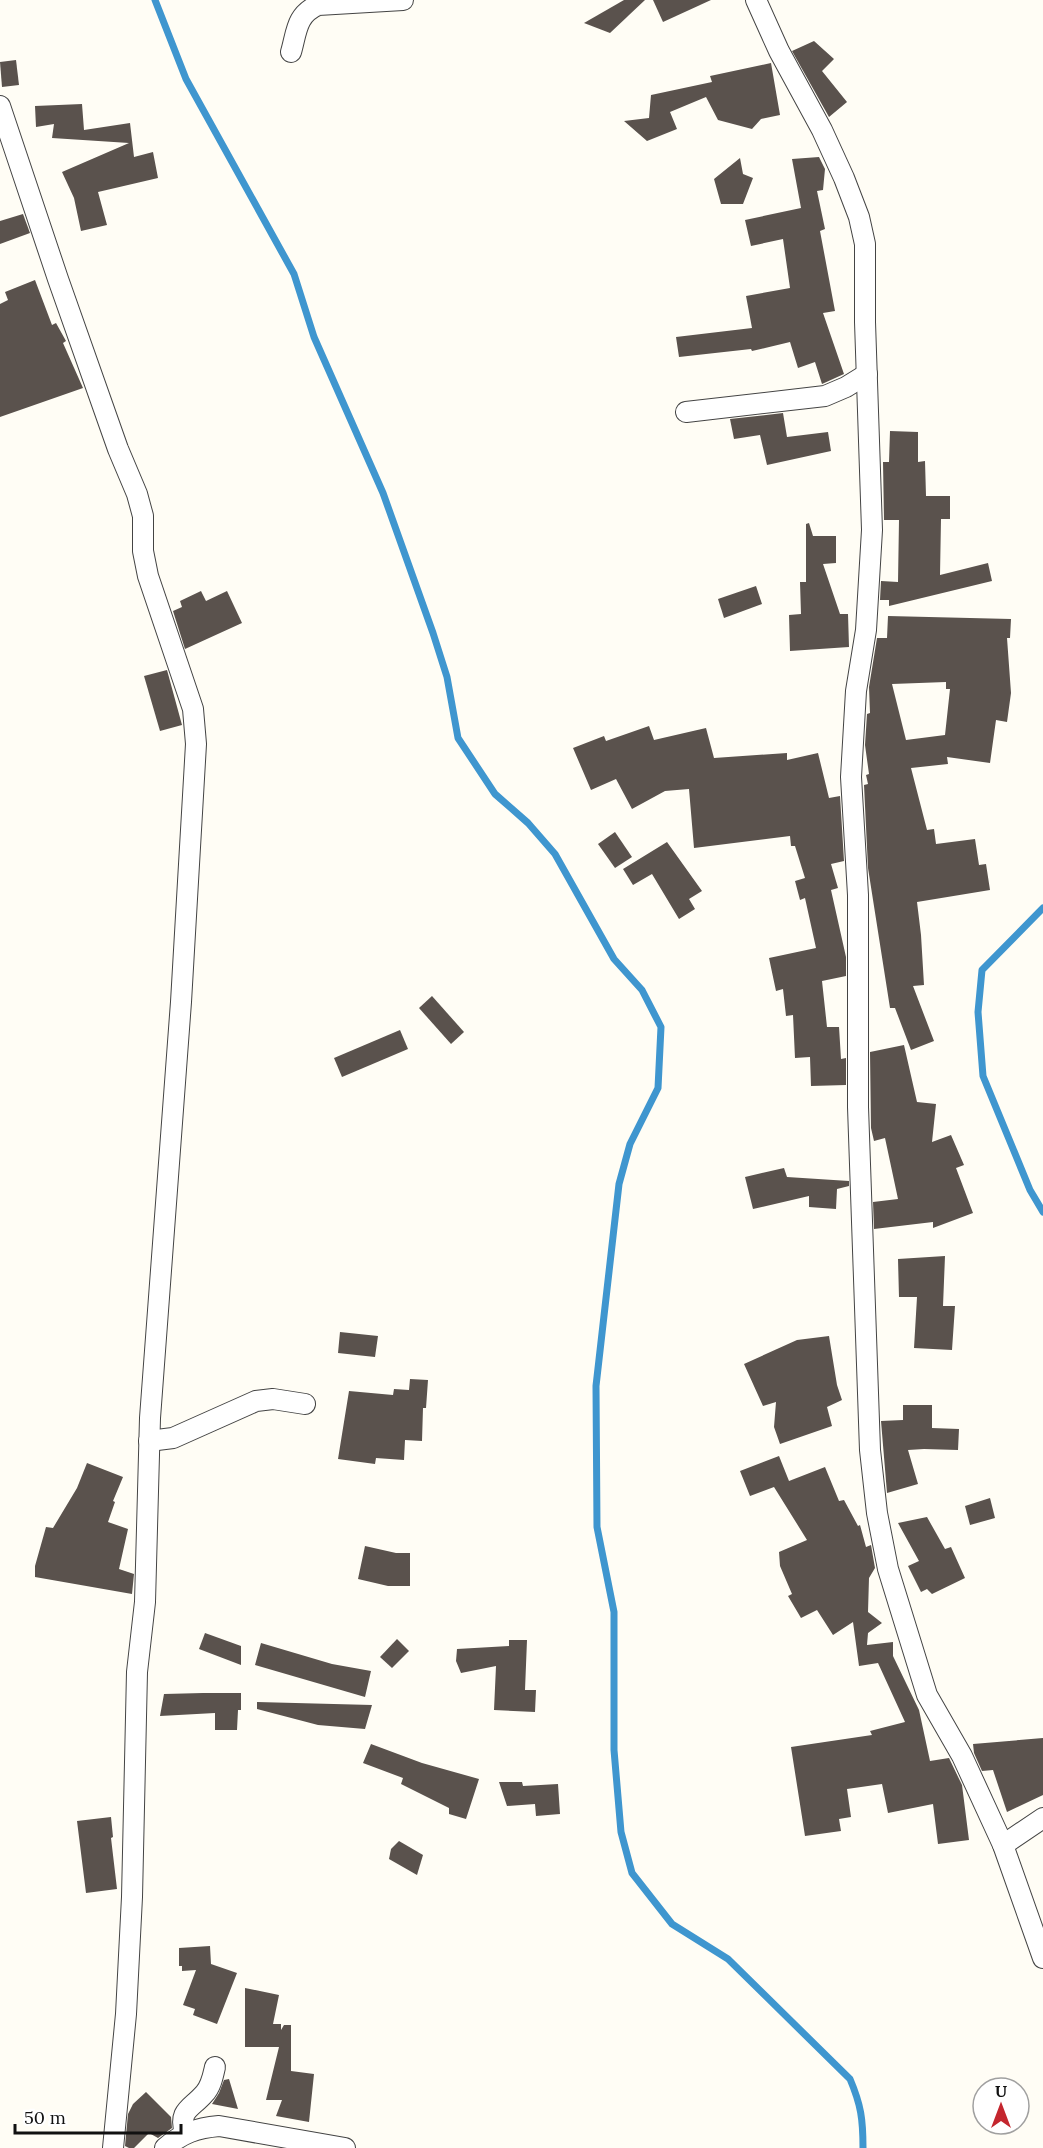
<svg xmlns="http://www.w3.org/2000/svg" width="1043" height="2148" font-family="Lora,serif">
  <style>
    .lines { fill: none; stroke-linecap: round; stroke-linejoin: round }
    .stream { stroke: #3f96cf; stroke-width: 7 }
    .building { fill: #5a524d; fill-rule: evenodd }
    .street-casing { stroke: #444; stroke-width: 22 }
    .street { stroke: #fff; stroke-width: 20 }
  </style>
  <rect width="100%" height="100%" fill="#fffdf5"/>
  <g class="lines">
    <g class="stream">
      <path d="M 155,0 L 186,79 L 294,274 L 314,337 L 383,493 L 433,633 L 447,677 L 458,738 L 495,794 L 528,823 L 555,854 L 614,959 L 642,990 L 661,1027 L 658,1088 L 630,1144 L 619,1184 L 596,1386 L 597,1527 L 614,1612 L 614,1750 L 621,1832 L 632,1873 L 672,1924 L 728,1959 L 850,2079 C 861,2105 863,2119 863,2148"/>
      <path d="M 1043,908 L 982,970 L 978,1012 L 983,1076 L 1030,1190 L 1043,1212"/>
    </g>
  </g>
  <g class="building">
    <path d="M 624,0 L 645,0 L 610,33 L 584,23 Z"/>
    <path d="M 653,0 L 711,0 L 663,22 Z"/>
    <path d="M 814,41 L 834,59 L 822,71 L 847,102 L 829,117 L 792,51 Z"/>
    <path d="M 16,60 L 19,85 L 2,87 L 0,62 Z"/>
    <path d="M 771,63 L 780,115 L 761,119 L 752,129 L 718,120 L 706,97 L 670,112 L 677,129 L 647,141 L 624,121 L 649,118 L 651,95 L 712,82 L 710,76 Z"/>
    <path d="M 82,104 L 84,130 L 130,123 L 134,157 L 153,152 L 158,178 L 98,192 L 107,225 L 81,231 L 74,198 L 62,172 L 129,143 L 52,138 L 54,124 L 36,127 L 35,106 Z"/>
    <path d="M 819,157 L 825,169 L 823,190 L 817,191 L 825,229 L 820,231 L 835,311 L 823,313 L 844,374 L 822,384 L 815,362 L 798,368 L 790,342 L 752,351 L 751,349 L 679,357 L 676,337 L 752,328 L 746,296 L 790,288 L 783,239 L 751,246 L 745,220 L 801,208 L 792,159 Z"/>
    <path d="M 740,158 L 743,174 L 753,178 L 743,204 L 721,204 L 714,179 Z"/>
    <path d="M 23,214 L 30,233 L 0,244 L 0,221 Z"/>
    <path d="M 35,280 L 52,325 L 56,323 L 66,341 L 63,343 L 83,388 L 0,417 L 0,304 L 8,300 L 5,292 Z"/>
    <path d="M 783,413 L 787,437 L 828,432 L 831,451 L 767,465 L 760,435 L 734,439 L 730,419 Z"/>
    <path d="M 890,431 L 918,432 L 918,462 L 925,461 L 926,496 L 950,496 L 950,519 L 941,519 L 940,575 L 988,563 L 992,581 L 889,606 L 889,600 L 880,600 L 881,581 L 898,582 L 899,520 L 884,520 L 883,462 L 889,462 Z"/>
    <path d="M 809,523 L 813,536 L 836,536 L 836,563 L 823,564 L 840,614 L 848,614 L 849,647 L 790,651 L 789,615 L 801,614 L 800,582 L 806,582 L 806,524 Z"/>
    <path d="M 756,586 L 762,604 L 724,618 L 718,599 Z"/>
    <path d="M 201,591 L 206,601 L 227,591 L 242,623 L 185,649 L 173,611 L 182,607 L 180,601 Z"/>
    <path d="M 888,616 L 1011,619 L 1010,638 L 1007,638 L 1011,693 L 1007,722 L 996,720 L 990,763 L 947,757 L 948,764 L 911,768 L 927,830 L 934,829 L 936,844 L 975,839 L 979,865 L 986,864 L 990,890 L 917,902 L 921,935 L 924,985 L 913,986 L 934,1041 L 911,1050 L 895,1008 L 890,1008 L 868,868 L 864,785 L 868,784 L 866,775 L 869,774 L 865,745 L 867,714 L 870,713 L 869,687 L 877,638 L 887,638 ZM 946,682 L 946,689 L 950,689 L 945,735 L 906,740 L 892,684 Z"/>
    <path d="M 167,670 L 182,725 L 160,731 L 144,676 Z"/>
    <path d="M 649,726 L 654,740 L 706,728 L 714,758 L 787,753 L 787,760 L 818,753 L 829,798 L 840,796 L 844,861 L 831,864 L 838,888 L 831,890 L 846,957 L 846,976 L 822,981 L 827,1027 L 839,1027 L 841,1059 L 846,1058 L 846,1085 L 811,1086 L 810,1057 L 795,1058 L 793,1015 L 786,1016 L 783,989 L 776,991 L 769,958 L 816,948 L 805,898 L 800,900 L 795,881 L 805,878 L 795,846 L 791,846 L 790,836 L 694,848 L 689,789 L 665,791 L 632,809 L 616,779 L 591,790 L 573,748 L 604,736 L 606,741 Z"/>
    <path d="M 615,832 L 632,857 L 615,868 L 598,844 Z"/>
    <path d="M 667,842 L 702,891 L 689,899 L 695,909 L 679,919 L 652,874 L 633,885 L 623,869 Z"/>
    <path d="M 432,996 L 464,1032 L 451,1044 L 419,1008 Z"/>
    <path d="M 400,1030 L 408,1049 L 342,1077 L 334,1058 Z"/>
    <path d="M 904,1045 L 917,1102 L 936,1104 L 932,1142 L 951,1135 L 964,1165 L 956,1168 L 973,1213 L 933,1228 L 933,1222 L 874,1229 L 873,1202 L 898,1199 L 885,1138 L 874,1141 L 871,1128 L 870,1052 Z"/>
    <path d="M 784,1168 L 787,1177 L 849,1181 L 849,1186 L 837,1189 L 836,1209 L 809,1207 L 809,1196 L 753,1209 L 745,1177 Z"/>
    <path d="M 945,1256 L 943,1306 L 955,1306 L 952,1350 L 914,1348 L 917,1297 L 899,1297 L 898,1259 Z"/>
    <path d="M 340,1332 L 378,1336 L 375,1357 L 338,1353 Z"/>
    <path d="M 829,1336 L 837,1385 L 842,1400 L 827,1407 L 832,1426 L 780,1444 L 774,1427 L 776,1402 L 763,1406 L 744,1364 L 797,1340 Z"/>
    <path d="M 410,1379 L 428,1380 L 426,1408 L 423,1408 L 422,1441 L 405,1440 L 404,1460 L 376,1458 L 375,1464 L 338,1459 L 349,1391 L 393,1395 L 394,1389 L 409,1390 Z"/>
    <path d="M 903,1405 L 932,1405 L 932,1428 L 959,1429 L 958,1450 L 924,1449 L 908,1450 L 918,1484 L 887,1493 L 881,1421 L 903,1420 Z"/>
    <path d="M 779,1456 L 789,1481 L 825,1467 L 839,1501 L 844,1500 L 858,1526 L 860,1525 L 866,1547 L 871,1545 L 875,1568 L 869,1578 L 868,1612 L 882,1623 L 868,1633 L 867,1645 L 893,1642 L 893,1656 L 919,1710 L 930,1761 L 949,1758 L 962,1785 L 969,1840 L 938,1844 L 933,1804 L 888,1813 L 882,1784 L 847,1789 L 851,1817 L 839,1819 L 841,1831 L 805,1836 L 791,1747 L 872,1735 L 870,1731 L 905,1722 L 878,1663 L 859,1666 L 853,1622 L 833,1635 L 817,1610 L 801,1618 L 788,1596 L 792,1594 L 780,1566 L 779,1552 L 807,1540 L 774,1487 L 750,1496 L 740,1471 Z"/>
    <path d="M 87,1463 L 123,1477 L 113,1501 L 115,1502 L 108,1522 L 128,1529 L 119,1569 L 134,1574 L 132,1594 L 35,1577 L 35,1566 L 46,1527 L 53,1528 L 77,1488 Z"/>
    <path d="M 990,1498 L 995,1518 L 970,1525 L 965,1506 Z"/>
    <path d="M 927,1517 L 945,1549 L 951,1547 L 965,1578 L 932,1594 L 927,1589 L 921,1592 L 908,1566 L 919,1561 L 898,1523 Z"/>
    <path d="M 365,1546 L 396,1553 L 410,1553 L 410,1586 L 388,1586 L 358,1579 Z"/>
    <path d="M 205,1633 L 241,1646 L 241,1665 L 199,1649 Z"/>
    <path d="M 397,1639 L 409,1651 L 392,1668 L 380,1657 Z"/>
    <path d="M 509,1640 L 527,1640 L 525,1690 L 536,1690 L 535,1712 L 494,1710 L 496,1666 L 461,1673 L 456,1661 L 457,1649 L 509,1646 Z"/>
    <path d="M 261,1643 L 332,1664 L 371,1671 L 365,1697 L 255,1665 Z"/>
    <path d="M 203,1693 L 241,1693 L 241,1710 L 238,1710 L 237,1730 L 215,1730 L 215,1713 L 160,1716 L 164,1694 Z"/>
    <path d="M 257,1702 L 372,1705 L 365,1729 L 318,1725 L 257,1709 Z"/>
    <path d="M 1043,1738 L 1043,1795 L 1007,1812 L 993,1770 L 982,1771 L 974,1753 L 973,1744 Z"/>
    <path d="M 371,1744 L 422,1763 L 479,1779 L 466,1819 L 449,1814 L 449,1808 L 401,1784 L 403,1778 L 363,1763 Z"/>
    <path d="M 499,1782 L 522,1782 L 523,1786 L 558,1784 L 560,1814 L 536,1816 L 535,1804 L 507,1806 Z"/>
    <path d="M 111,1817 L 113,1837 L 111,1838 L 117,1889 L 86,1893 L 77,1821 Z"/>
    <path d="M 399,1841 L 423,1855 L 417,1875 L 389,1859 L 391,1849 Z"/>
    <path d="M 210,1946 L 211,1964 L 237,1973 L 217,2024 L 193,2015 L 195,2009 L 183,2005 L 196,1970 L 182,1971 L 182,1966 L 179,1966 L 179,1948 Z"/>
    <path d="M 245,1988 L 279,1995 L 273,2024 L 281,2024 L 281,2030 L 284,2025 L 291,2025 L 291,2071 L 314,2074 L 309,2122 L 276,2116 L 282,2100 L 266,2100 L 279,2047 L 245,2047 Z"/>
    <path d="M 229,2079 L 238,2109 L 212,2104 L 219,2093 L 224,2080 Z"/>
    <path d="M 146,2092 L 171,2117 L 172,2128 L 158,2138 L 149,2133 L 134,2148 L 129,2148 L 125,2146 L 128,2114 L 133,2104 Z"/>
  </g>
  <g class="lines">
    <g class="street-casing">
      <g id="street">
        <path d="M 756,0 L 779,51 L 822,130 L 844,178 L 859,217 L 865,244 L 865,322 L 872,530 L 866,630 L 856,691 L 851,777 L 858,895 L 858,1107 L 870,1450 L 877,1513 L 888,1569 L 927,1695 L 962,1756 L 1003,1845 L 1043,1958"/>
        <path d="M 291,52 C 297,31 296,15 318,5 L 403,0"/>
        <path d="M 0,106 L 58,279 L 118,449 L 137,494 L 143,516 L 143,551 L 148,576 L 193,709 L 196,744 L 181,1002 L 150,1418 L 145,1602 L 137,1672 L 132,1897 L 126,2014 L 113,2148"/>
        <path d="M 686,412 L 825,396 L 846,387 L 867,374"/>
        <path d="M 149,1441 L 173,1438 L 256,1401 L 273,1399 L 305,1404"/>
        <path d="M 1003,1845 L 1043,1818"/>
        <path d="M 185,2133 C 178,2110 191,2109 204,2094 C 211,2087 213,2076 215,2067"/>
        <path d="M 165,2148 C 182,2133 197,2128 219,2126 L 345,2148"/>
      </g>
    </g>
    <use href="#street" class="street"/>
  </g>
  <g transform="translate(1001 2106)"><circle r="28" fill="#ffffff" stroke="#a0a0a0" stroke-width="1.5"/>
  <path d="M0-4.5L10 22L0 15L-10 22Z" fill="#c4262e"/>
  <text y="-9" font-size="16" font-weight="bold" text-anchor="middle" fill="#111111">U</text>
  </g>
  <path d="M15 2124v9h166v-9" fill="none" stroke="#111111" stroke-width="3"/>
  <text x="24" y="2124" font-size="18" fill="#111111" stroke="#ffffff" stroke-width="4.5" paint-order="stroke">50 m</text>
</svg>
